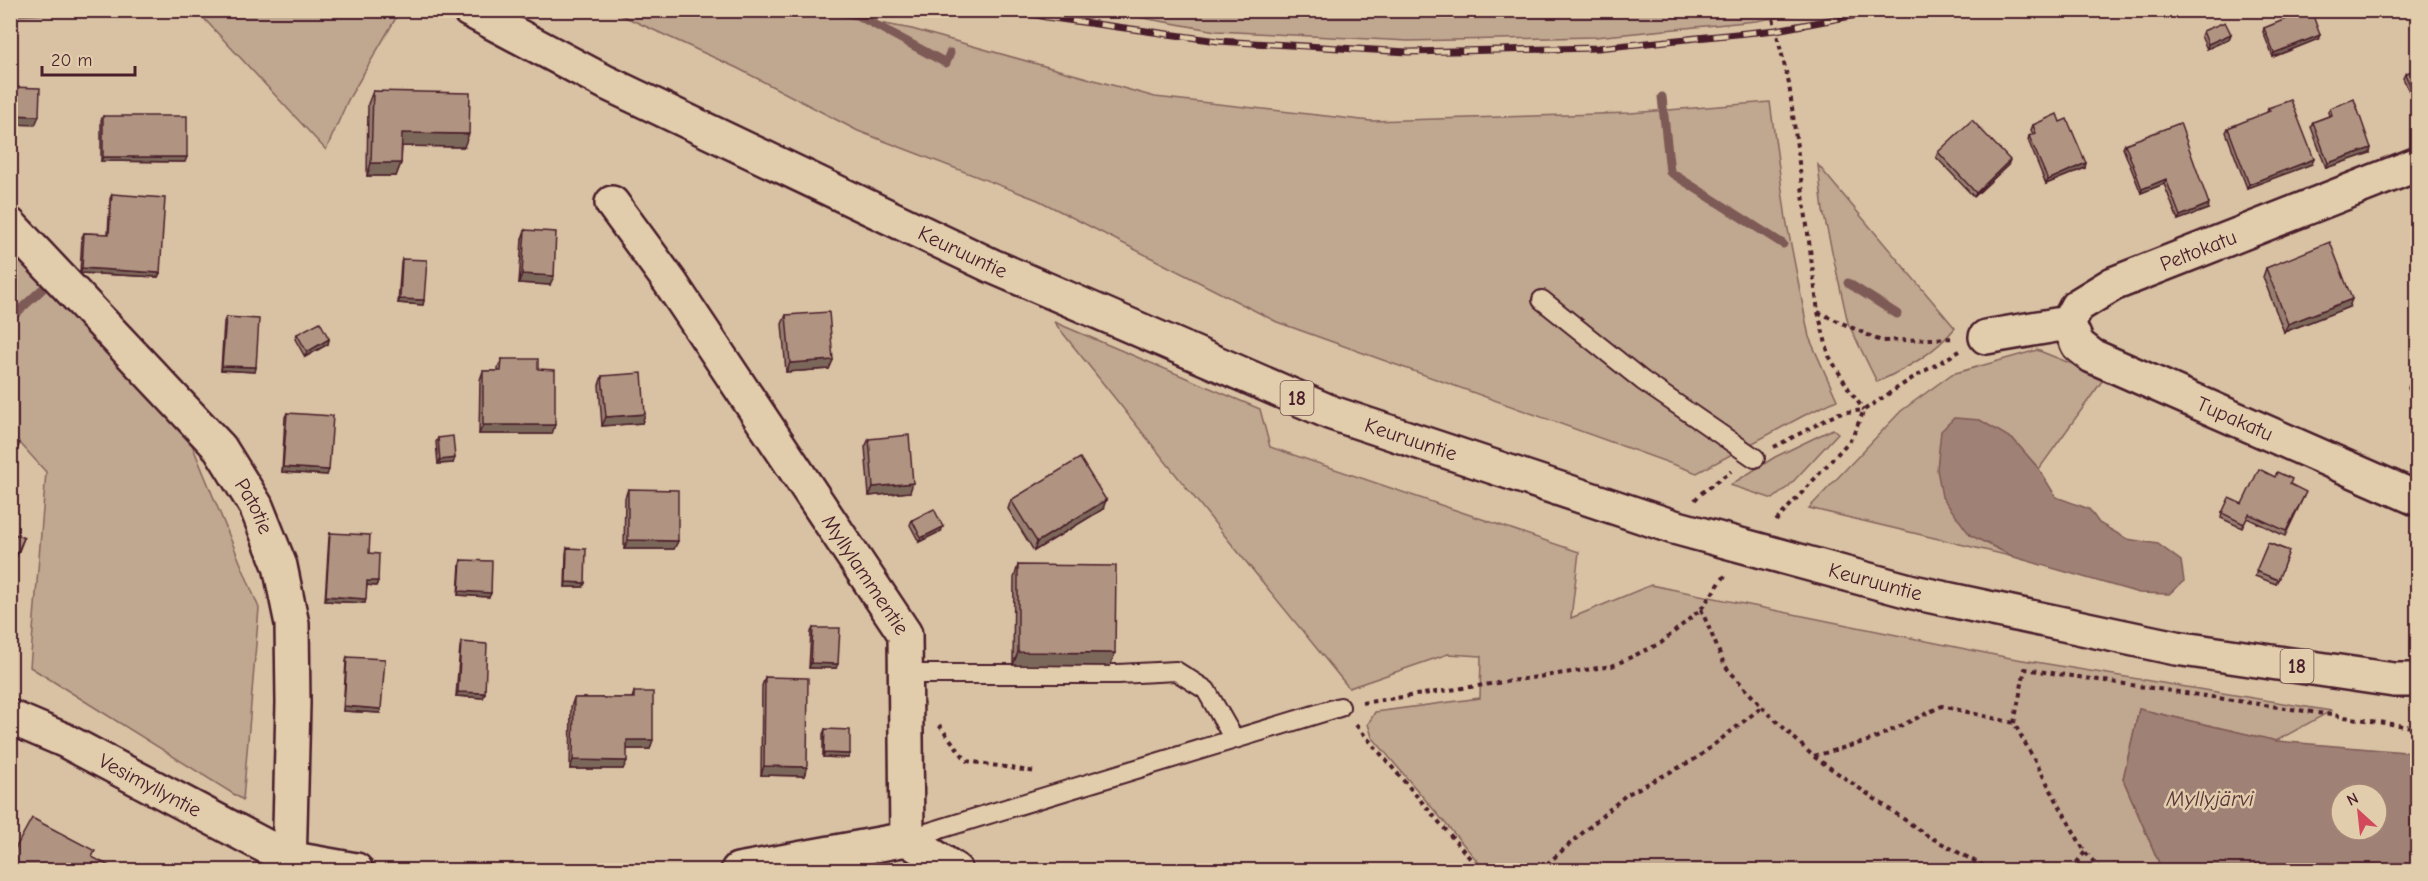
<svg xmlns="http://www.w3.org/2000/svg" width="2428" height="881" font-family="'Comic Neue',sans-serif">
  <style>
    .green { fill: #c0a78f; stroke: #85635d; stroke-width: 1.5 }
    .water { fill: #a08174; stroke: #7e5a57; stroke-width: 1.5; fill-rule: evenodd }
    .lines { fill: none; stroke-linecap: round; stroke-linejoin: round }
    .stream { stroke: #7e5a57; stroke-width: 9 }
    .service-casing { stroke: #4a1f2b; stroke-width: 22 }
    .minor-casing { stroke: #4a1f2b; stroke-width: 38 }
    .trunk-casing { stroke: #4a1f2b; stroke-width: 38 }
    .path { stroke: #4a1f2b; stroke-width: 4; stroke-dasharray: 4.5 4.5; stroke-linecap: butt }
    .service { stroke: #e1ccab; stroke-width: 18 }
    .minor { stroke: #e1ccab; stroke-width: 33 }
    .trunk { stroke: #e1ccab; stroke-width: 33 }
    .rail-casing { stroke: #4a1f2b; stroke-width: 7 }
    .rail { stroke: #e1ccab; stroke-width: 4.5; stroke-dasharray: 14; stroke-linecap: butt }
    .wall { fill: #977f6f; stroke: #4a1f2b; stroke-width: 1.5 }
    .shaded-wall { fill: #7b685a; stroke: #4a1f2b; stroke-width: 1.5 }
    .building { fill: #b09481; stroke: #4a1f2b; stroke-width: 1.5 }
    .labels { text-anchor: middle; stroke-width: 5; stroke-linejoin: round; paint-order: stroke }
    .shield { fill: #e1ccab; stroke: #775351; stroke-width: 1.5 }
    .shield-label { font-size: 20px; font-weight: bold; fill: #4a1f2b }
    .street-label { font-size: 21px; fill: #4a1f2b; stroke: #e1ccab }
    .water-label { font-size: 22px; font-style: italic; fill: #5b333a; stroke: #e1ccab }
  </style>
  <rect width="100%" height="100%" fill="#d8c2a3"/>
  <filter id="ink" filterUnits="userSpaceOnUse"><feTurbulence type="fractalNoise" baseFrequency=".0167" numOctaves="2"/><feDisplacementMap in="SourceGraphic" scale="12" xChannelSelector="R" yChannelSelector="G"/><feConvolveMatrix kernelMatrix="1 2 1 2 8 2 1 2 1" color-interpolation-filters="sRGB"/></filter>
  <g filter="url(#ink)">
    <g class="green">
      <path d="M 11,10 L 115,10 L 115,11 L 11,16 Z"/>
      <path d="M 197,11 L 400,11 L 348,100 L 326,150 Z"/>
      <path d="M 612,11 L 814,11 L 912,29 L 1155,97 L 1371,121 L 1630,113 L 1770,102 L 1786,219 L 1809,337 L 1837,400 L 1803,416 L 1697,473 L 1277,322 L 1038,200 L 858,131 L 737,68 Z"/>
      <path d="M 1104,11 L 1104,10 L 1815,11 L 1756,21 L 1595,37 L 1408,41 L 1216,31 Z"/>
      <path d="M 1818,165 L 1955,328 C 1935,353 1906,369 1877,382 L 1848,323 L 1823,211 Z"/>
      <path d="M 11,246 L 192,445 L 259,608 L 243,800 L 30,667 L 46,472 L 11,433 Z"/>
      <path d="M 1054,322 L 1260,409 L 1270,447 L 1579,552 L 1571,618 L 1651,585 L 2005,657 L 2331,711 L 2276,741 L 2139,709 L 2123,779 L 2162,870 L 1485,870 L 1372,737 L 1368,724 L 1375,712 L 1480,698 L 1481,656 L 1448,654 L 1349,688 L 1225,536 Z"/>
      <path d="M 2037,350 L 2105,377 L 2039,469 L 2014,440 L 1970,535 L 2014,557 L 1809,508 L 1901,411 L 1952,374 Z"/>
      <path d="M 1833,429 L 1838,433 L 1789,486 L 1773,499 L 1730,485 L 1775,457 Z"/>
    </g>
    <g class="water">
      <path d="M 1954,418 L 1980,420 L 2014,440 L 2039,469 L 2056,497 L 2089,509 L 2099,523 L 2127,539 L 2158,544 L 2181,561 L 2184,581 L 2169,594 L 2139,593 L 2014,557 L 1970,535 L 1942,497 L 1937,469 L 1941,431 Z"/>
      <path d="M 2139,709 L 2277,741 L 2417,753 L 2417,870 L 2162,870 L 2123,779 ZM 2341,794 L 2377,794 L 2377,830 L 2341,830 Z"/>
    </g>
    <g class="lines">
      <g class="stream">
        <path d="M 848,10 L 946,63 L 950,53"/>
        <path d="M 1662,97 L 1670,172 L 1783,244"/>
        <path d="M 1848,283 L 1897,314"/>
        <path d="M 10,319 L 50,282"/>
      </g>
      <g class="service-casing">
        <g id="service">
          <path d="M 1542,300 L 1643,381 L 1755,458"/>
          <path d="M 905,674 L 1118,674 L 1176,671 L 1206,690 L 1234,739"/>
          <path d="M 907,839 L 1340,707"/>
        </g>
      </g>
      <g class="minor-casing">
        <g id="minor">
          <path id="s1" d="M 612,203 L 670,282 L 905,634 L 907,839"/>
          <path id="s2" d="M 10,225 L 220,448 L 256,506 L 280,566 L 292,624 L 293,703 L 289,870"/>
          <path id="s3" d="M 2068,323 L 2078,345 L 2092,356 L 2418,499"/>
          <path id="s4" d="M 2068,323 L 2077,306 L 2113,284 L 2418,164"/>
          <path d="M 1986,337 L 2068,323"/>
          <path id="s5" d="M 10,717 L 64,740 L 288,858 L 356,870"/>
          <path d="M 907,839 L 955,870"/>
          <path d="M 738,870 L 907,839"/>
        </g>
      </g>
      <g class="trunk-casing">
        <g id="trunk">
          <path id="s6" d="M 469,10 L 607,83 L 992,266 L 1332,413 L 1674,527 L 1913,592 L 2176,648 L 2394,680 L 2418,680"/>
        </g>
      </g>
      <g class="path">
        <path d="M 1771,10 L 1789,84 L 1818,312 L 1829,356 L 1850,391 L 1864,410"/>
        <path d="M 1818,312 L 1881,341 L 1955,338"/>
        <path d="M 1774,447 L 1839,413 L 1864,410 L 1914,377 L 1960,351"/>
        <path d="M 1695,500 L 1700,494 L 1731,471"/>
        <path d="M 1776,521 L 1852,438 L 1864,410"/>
        <path d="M 1701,609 L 1725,666 L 1762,707 L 1813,756 L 1928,836 L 1991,870"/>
        <path d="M 1362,703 L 1612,666 L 1661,643 L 1701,609 L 1727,573"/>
        <path d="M 2014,723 L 2025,669 L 2418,728"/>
        <path d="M 939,725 L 967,761 L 1036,772"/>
        <path d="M 1356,725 L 1480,870"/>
        <path d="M 1814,756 L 1871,740 L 1942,706 L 2014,723 L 2085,852 L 2101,870"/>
        <path d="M 1540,870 L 1626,795 L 1697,758 L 1762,707"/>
        <path d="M 2071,870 L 2085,852"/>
      </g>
      <use href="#service" class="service"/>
      <use href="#minor" class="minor"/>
      <use href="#trunk" class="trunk"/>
      <g class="rail-casing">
        <path id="rail" d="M 1017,10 L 1046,17 L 1218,41 L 1408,52 L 1598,48 L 1776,30 L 1884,10"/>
      </g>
      <use href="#rail" class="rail"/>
    </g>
    <g class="wall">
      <path d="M 2264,28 L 2318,39 L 2273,57 L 2263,32 Z"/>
      <path d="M 2203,31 L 2231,34 L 2229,39 L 2207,49 L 2201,36 Z"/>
      <path d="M 2418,68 L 2418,111 L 2403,78 L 2405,74 Z"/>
      <path d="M 373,91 L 464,147 L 402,146 L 401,163 L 396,176 L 367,176 L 368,104 Z"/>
      <path d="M 2268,108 L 2312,164 L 2247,188 L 2226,132 L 2228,128 L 2267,113 Z"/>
      <path d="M 2330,108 L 2370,153 L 2326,168 L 2311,127 L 2313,122 L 2329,116 L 2328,112 Z"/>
      <path d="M 103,116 L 185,162 L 101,161 L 101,120 Z"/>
      <path d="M 2060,122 L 2085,168 L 2046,184 L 2028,140 L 2029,136 L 2033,134 L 2031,130 L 2033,125 Z"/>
      <path d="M 2125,144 L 2208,209 L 2178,220 L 2164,184 L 2141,193 L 2123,148 Z"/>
      <path d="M 1938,152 L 2008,165 L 1974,197 L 1936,157 Z"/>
      <path d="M 112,194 L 160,273 L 158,277 L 80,273 L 82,237 L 84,233 L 108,234 L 110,199 Z"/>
      <path d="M 525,230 L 550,285 L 519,283 L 522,239 Z"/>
      <path d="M 402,259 L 424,300 L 423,305 L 398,303 L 401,263 Z"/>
      <path d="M 2266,268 L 2349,307 L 2284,332 L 2263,277 Z"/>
      <path d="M 786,315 L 833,360 L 829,369 L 786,372 L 782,324 Z"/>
      <path d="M 226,317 L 256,367 L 255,372 L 221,370 L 224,322 Z"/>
      <path d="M 297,334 L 329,339 L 328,344 L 305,357 L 295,339 Z"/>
      <path d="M 502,359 L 538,369 L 552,434 L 479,434 L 480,380 L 483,371 L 498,371 L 498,368 Z"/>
      <path d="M 602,376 L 645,414 L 642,423 L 602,426 L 599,385 Z"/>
      <path d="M 2418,380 L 2418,412 L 2408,388 L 2410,383 Z"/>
      <path d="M 287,413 L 327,475 L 282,472 L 285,417 Z"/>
      <path d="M 438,438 L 453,463 L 438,464 L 436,442 Z"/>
      <path d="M 869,439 L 910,492 L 869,496 L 865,447 Z"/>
      <path d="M 2290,484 L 2304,496 L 2285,536 L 2247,518 L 2242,528 L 2221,518 L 2222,513 Z"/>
      <path d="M 628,489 L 678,541 L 674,549 L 624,549 L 625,498 Z"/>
      <path d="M 1011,500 L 1103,509 L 1034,551 L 1008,509 Z"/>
      <path d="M 912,520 L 941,531 L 919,542 L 910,525 Z"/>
      <path d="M 330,533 L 369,553 L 378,581 L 376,586 L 367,585 L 365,603 L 325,601 L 329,537 Z"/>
      <path d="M 2268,543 L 2289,551 L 2276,584 L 2255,576 Z"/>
      <path d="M 567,548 L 585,583 L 583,587 L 565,587 L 566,553 Z"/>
      <path d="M 461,560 L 491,593 L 489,597 L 458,595 L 460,564 Z"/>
      <path d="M 1018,565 L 1110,666 L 1013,665 L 1014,578 Z"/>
      <path d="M 813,628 L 836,668 L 809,668 L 811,632 Z"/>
      <path d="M 461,642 L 485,693 L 483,698 L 456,696 L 460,647 Z"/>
      <path d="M 347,657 L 380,713 L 343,711 L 346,661 Z"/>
      <path d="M 765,677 L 807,767 L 804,776 L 761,775 L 762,686 Z"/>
      <path d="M 634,692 L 650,749 L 627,749 L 623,769 L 570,769 L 571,707 L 574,698 L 632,698 Z"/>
      <path d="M 825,729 L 850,754 L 848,758 L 823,757 L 823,734 Z"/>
    </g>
    <g class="shaded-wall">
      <path d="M 2231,34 L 2229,39 L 2207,49 L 2208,44 Z"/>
      <path d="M 2320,35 L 2318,39 L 2273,57 L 2274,53 Z"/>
      <path d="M 10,115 L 39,116 L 35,125 L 10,124 Z"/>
      <path d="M 402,133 L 469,134 L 464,147 L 397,146 Z"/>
      <path d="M 2371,148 L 2370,153 L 2326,168 L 2328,163 Z"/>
      <path d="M 103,157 L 187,157 L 185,162 L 101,161 Z"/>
      <path d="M 2314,159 L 2312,164 L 2247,188 L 2249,184 Z"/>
      <path d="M 2010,160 L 2008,165 L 1974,197 L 1976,193 Z"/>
      <path d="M 371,163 L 401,163 L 396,176 L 367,176 Z"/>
      <path d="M 2086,163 L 2085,168 L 2046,184 L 2048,180 Z"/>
      <path d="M 2166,179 L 2164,184 L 2141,193 L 2142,189 Z"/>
      <path d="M 2209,204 L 2208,209 L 2178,220 L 2180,216 Z"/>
      <path d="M 82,268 L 160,273 L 158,277 L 80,273 Z"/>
      <path d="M 522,274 L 554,276 L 550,285 L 519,283 Z"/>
      <path d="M 400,299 L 424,300 L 423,305 L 398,303 Z"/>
      <path d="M 2352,299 L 2349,307 L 2284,332 L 2288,324 Z"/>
      <path d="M 329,339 L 328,344 L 305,357 L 307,352 Z"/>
      <path d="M 833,360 L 829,369 L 786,372 L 790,363 Z"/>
      <path d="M 222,366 L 256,367 L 255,372 L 221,370 Z"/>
      <path d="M 645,414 L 642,423 L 602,426 L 606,417 Z"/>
      <path d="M 483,425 L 555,425 L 552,434 L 479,434 Z"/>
      <path d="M 455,458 L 453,463 L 438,464 L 440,460 Z"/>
      <path d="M 283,467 L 329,470 L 327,475 L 282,472 Z"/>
      <path d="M 913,483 L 910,492 L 869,496 L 873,487 Z"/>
      <path d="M 1106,500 L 1103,509 L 1034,551 L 1037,542 Z"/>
      <path d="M 943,527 L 941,531 L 919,542 L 921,538 Z"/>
      <path d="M 24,538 L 19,551 L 10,570 L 10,568 Z"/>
      <path d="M 628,540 L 678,541 L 674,549 L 624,549 Z"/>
      <path d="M 367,581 L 378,581 L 376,586 L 366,585 Z"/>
      <path d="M 566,582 L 585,583 L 583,587 L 565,587 Z"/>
      <path d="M 459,591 L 491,593 L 489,597 L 458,595 Z"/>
      <path d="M 326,596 L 366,599 L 365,603 L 325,601 Z"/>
      <path d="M 1018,652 L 1115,653 L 1110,666 L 1013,665 Z"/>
      <path d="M 811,663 L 838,664 L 836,668 L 809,668 Z"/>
      <path d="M 458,692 L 485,693 L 483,698 L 456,696 Z"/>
      <path d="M 344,706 L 381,709 L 380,713 L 343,711 Z"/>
      <path d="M 627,740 L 653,740 L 650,749 L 623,749 Z"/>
      <path d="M 824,753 L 850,754 L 848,758 L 823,757 Z"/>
      <path d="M 573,760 L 627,761 L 623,769 L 570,769 Z"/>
      <path d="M 764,766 L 807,767 L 804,776 L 761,775 Z"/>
    </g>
    <g class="building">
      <path d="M 2308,10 L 2311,10 L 2320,35 L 2274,53 L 2264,28 Z"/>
      <path d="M 2225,22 L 2231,34 L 2208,44 L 2203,31 Z"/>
      <path d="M 2418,68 L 2418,103 L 2405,74 Z"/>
      <path d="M 10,87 L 40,88 L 39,116 L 10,115 Z"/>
      <path d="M 373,91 L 470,93 L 469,134 L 402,133 L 401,163 L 371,163 Z"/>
      <path d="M 2354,99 L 2371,148 L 2328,163 L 2313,122 L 2332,115 L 2330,108 Z"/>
      <path d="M 2291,100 L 2314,159 L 2249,184 L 2228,128 L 2270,111 L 2268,108 Z"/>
      <path d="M 2057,114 L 2060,122 L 2067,119 L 2086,163 L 2048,180 L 2029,136 L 2036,133 L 2033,125 Z"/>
      <rect x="103" y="116" width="84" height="41"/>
      <path d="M 1972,120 L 2010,160 L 1976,193 L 1938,152 Z"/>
      <path d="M 2180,123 L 2209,204 L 2180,216 L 2166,179 L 2142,189 L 2125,144 Z"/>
      <path d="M 112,194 L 165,198 L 160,273 L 82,268 L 84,233 L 109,234 Z"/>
      <path d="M 525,230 L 556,232 L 554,276 L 522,274 Z"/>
      <path d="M 2330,242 L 2352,299 L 2288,324 L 2266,268 Z"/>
      <path d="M 402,259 L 427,260 L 424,300 L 400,299 Z"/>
      <path d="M 829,312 L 833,360 L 790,363 L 786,315 Z"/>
      <path d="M 226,317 L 259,319 L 256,367 L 222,366 Z"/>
      <path d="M 320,322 L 329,339 L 307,352 L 297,334 Z"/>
      <path d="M 502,359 L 538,359 L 538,369 L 555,370 L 555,425 L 483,425 L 483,371 L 501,371 Z"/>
      <path d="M 642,373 L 645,414 L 606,417 L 602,376 Z"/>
      <path d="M 2418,380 L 2418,403 L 2410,383 Z"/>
      <path d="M 287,413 L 333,416 L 329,470 L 283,467 Z"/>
      <path d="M 909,435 L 913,483 L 873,487 L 869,439 Z"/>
      <path d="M 453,436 L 455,458 L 440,460 L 438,438 Z"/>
      <path d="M 10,439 L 20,443 L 10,464 Z"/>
      <path d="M 1080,458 L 1106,500 L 1037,542 L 1011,500 Z"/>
      <path d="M 2259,469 L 2275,477 L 2277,472 L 2292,479 L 2290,484 L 2306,492 L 2286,531 L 2249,514 L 2244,524 L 2222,513 L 2229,498 L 2242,504 Z"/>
      <path d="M 628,489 L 678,490 L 678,541 L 628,540 Z"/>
      <path d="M 934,509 L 943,527 L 921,538 L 912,520 Z"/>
      <path d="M 10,532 L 24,538 L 10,568 Z"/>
      <path d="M 330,533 L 370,535 L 369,553 L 379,554 L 378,581 L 367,581 L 366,599 L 326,596 Z"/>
      <path d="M 2268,543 L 2289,551 L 2278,580 L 2256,571 Z"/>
      <path d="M 567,548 L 586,549 L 585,583 L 566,582 Z"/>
      <path d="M 461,560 L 492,561 L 491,593 L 459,591 Z"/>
      <path d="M 1018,565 L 1116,566 L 1115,653 L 1018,652 Z"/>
      <path d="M 813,628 L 840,628 L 838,664 L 811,663 Z"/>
      <path d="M 461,642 L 487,644 L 485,693 L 458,692 Z"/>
      <path d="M 347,657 L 385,659 L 381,709 L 344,706 Z"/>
      <path d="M 765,677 L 808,678 L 807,767 L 764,766 Z"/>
      <path d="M 634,692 L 653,692 L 653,740 L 627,740 L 627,761 L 573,760 L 574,698 L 634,698 Z"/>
      <path d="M 825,729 L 850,730 L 850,754 L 824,753 Z"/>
      <path d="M 32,818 L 95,851 L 92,857 L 117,870 L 10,870 L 10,858 Z"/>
      <path d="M 10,821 L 14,823 L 10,830 Z"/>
    </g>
  </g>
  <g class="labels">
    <g class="shield">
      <rect x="1280.5" y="381" width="33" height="34" rx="4.5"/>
      <rect x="2280.5" y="649" width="33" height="34" rx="4.5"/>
    </g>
    <g class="shield-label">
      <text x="1297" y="405">18</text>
      <text x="2297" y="673">18</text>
    </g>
    <g class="street-label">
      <text dy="7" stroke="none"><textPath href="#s4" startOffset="153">Peltokatu</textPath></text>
      <text dy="7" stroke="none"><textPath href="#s6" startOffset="550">Keuruuntie</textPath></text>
      <text dy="7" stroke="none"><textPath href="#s3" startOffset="198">Tupakatu</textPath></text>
      <text dy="7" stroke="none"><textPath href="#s6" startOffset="1036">Keuruuntie</textPath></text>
      <text dy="7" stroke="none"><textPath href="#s2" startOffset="374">Patotie</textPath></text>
      <text dy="7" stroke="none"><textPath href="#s1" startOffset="450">Myllylammentie</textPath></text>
      <text dy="7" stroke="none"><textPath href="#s6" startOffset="1522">Keuruuntie</textPath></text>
      <text dy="7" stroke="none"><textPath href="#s5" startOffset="156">Vesimyllyntie</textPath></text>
    </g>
    <g class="water-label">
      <text x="2210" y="806">Myllyjärvi</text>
    </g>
  </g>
  <rect width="2428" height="881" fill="none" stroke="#e1ccab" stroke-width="36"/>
  <rect x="18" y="18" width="2392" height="845" fill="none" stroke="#4a1f2b" stroke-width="2" filter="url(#ink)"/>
  <g transform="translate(2359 812) rotate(333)"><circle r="28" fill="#e1ccab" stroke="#a58778" stroke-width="1.5"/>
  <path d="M0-4.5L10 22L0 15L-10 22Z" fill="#d1495b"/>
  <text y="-9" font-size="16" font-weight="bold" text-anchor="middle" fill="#4a1f2b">N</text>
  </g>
  <path d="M42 66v9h93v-9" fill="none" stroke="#4a1f2b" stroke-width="3"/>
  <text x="51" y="66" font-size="18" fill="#4a1f2b" stroke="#e1ccab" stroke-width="4.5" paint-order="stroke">20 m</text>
</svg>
